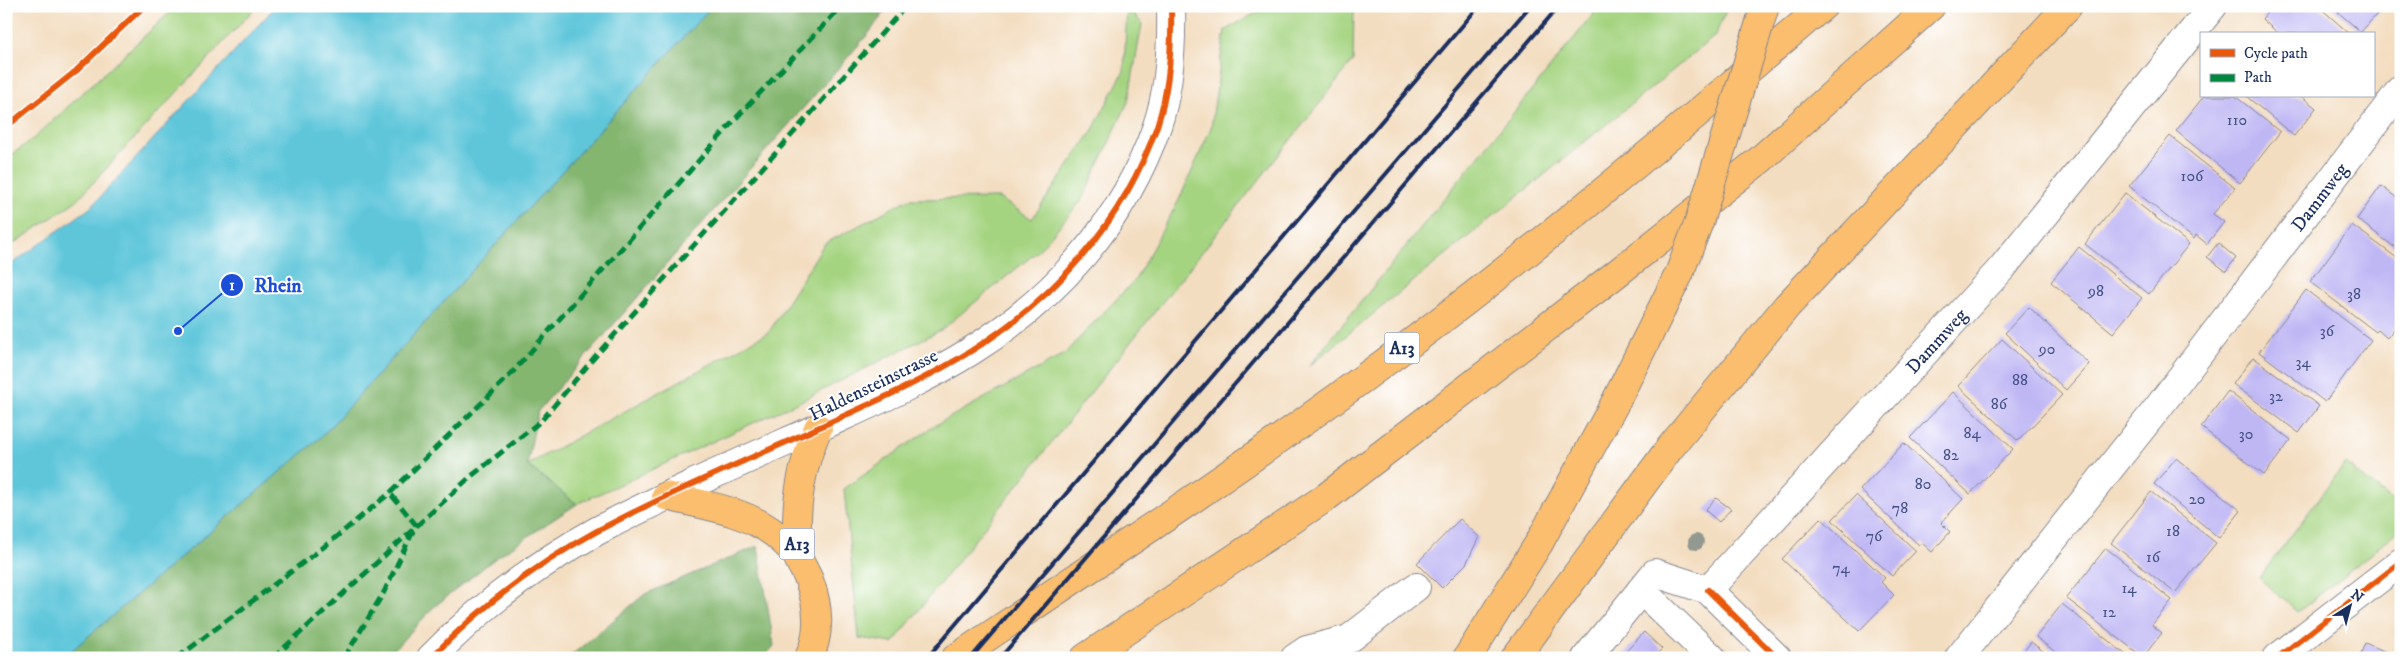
<svg xmlns="http://www.w3.org/2000/svg" width="2407" height="664" font-family="'IM FELL DW Pica',serif">
  <style>
    .green { fill: #a5d481; stroke: #608270 }
    .forest { fill: #84b66f; stroke: #507266 }
    .water { fill: #5ec6da; stroke: #3c7a9c }
    .building { fill: #bfb7f4 }
    .lines { fill: none; stroke-linecap: round; stroke-linejoin: round }
    .minor-casing { stroke: #87868f; stroke-width: 30 }
    .highway-casing { stroke: #87868f; stroke-width: 30 }
    .minor { stroke: #fff; stroke-width: 28 }
    .highway { stroke: #fbbe6e; stroke-width: 28 }
    .rail { stroke: #1b2f5e; stroke-width: 4 }
    .highway-bridge-casing { stroke: #87868f; stroke-width: 30; stroke-linecap: butt }
    .highway-bridge { stroke: #fbbe6e; stroke-width: 28 }
    .quiet { stroke: #00873e; stroke-width: 5; stroke-dasharray: 10 5; stroke-linecap: butt }
    .cycleway-casing { stroke: #fff; stroke-width: 9 }
    .cycleway { stroke: #e8590c; stroke-width: 6 }
    .tree { fill: #939990 }
    .labels { text-anchor: middle; stroke-width: 4; stroke-linejoin: round; paint-order: stroke }
    .number-label { font-size: 16px; fill: #445184 }
    .shield { fill: #fff; stroke: #5f6d8e; stroke-width: 1 }
    .shield-label { font-size: 18px; font-weight: bold; fill: #1b2f5e }
    .street-label { font-size: 19px; fill: #1b2f5e; stroke: #fff }
    .leader { fill: none; stroke: #1d4ed8; stroke-width: 2 }
    .callout-dot { fill: #1d4ed8; stroke: #fff; stroke-width: 2 }
    .mark-label { font-size: 15px; text-anchor: middle; font-weight: bold; fill: #fff }
    .callout-label { font-size: 20px; text-anchor: middle; font-weight: bold; fill: #1d4ed8; stroke: #fff; stroke-width: 4; stroke-linejoin: round; paint-order: stroke }
  </style>
  <rect width="100%" height="100%" fill="#fff"/>
  <filter id="ink" filterUnits="userSpaceOnUse"><feTurbulence type="fractalNoise" baseFrequency=".02" numOctaves="2"/><feDisplacementMap in="SourceGraphic" scale="10" xChannelSelector="R" yChannelSelector="G"/><feConvolveMatrix kernelMatrix="1 2 1 2 8 2 1 2 1" color-interpolation-filters="sRGB"/></filter>
  <filter id="wash" filterUnits="userSpaceOnUse"><feTurbulence type="fractalNoise" baseFrequency=".0096" numOctaves="4" result="noise"/><feDisplacementMap in="SourceGraphic" scale="20" xChannelSelector="R" yChannelSelector="G"/><feGaussianBlur stdDeviation="1.12" result="paint"/><feColorMatrix in="noise" values="0 0 0 0 0 0 0 0 0 0 0 0 0 0 0 0 0 1.4 0 .05"/><feComposite in="paint" operator="in"/></filter>
  <g filter="url(#wash)">
    <rect width="100%" height="100%" fill="#f3ddc0"/>
    <g class="green">
      <path d="M 177,6 L 257,6 L 76,201 L 6,249 L 6,159 L 34,138 Z"/>
      <path d="M 1127,6 L 1142,24 L 1128,102 L 1082,200 L 1038,251 L 941,330 L 799,402 L 577,504 L 527,465 L 769,332 L 824,244 L 909,199 L 999,198 L 1032,219 L 1091,133 L 1124,71 Z"/>
      <path d="M 1269,6 L 1354,6 L 1353,61 L 893,643 L 859,638 L 844,489 L 934,426 L 1063,355 L 1135,280 L 1179,200 L 1211,128 L 1225,30 Z"/>
      <path d="M 1600,6 L 1728,6 L 1715,36 L 1309,366 Z"/>
      <path d="M 2345,464 L 2401,507 L 2401,529 L 2298,612 L 2259,578 Z"/>
    </g>
    <g class="forest">
      <path d="M 712,6 L 889,6 L 869,33 L 538,411 L 527,465 L 577,504 L 497,557 L 434,607 L 386,658 L 63,658 L 322,436 Z"/>
      <path d="M 758,546 L 774,646 L 763,658 L 568,658 L 645,594 Z"/>
    </g>
    <path class="water" d="M 276,6 L 712,6 L 322,436 L 63,658 L 6,658 L 6,268 L 90,208 Z"/>
    <g id="blocks">
      <g class="building">
        <path d="M 2272,6 L 2318,6 L 2350,34 L 2279,34 L 2262,19 Z"/>
        <path d="M 2331,6 L 2384,6 L 2361,32 Z"/>
        <path d="M 2204,96 L 2235,96 L 2280,132 L 2240,183 L 2176,131 Z"/>
        <path d="M 2246,96 L 2301,96 L 2316,108 L 2294,136 Z"/>
        <path d="M 2170,136 L 2235,188 L 2213,214 L 2224,222 L 2207,244 L 2196,235 L 2194,239 L 2129,186 Z"/>
        <path d="M 2381,186 L 2401,201 L 2401,252 L 2357,219 Z"/>
        <path d="M 2125,193 L 2189,244 L 2149,294 L 2085,244 Z"/>
        <path d="M 2352,225 L 2401,261 L 2401,299 L 2397,304 L 2401,306 L 2401,320 L 2387,338 L 2378,330 L 2376,332 L 2310,282 Z"/>
        <path d="M 2218,243 L 2236,258 L 2226,271 L 2207,257 Z"/>
        <path d="M 2079,247 L 2142,298 L 2113,333 L 2051,282 Z"/>
        <path d="M 2306,290 L 2371,340 L 2325,402 L 2259,352 Z"/>
        <path d="M 2029,307 L 2089,364 L 2066,390 L 2005,333 Z"/>
        <path d="M 2002,339 L 2062,395 L 2018,441 L 1958,386 Z"/>
        <path d="M 2253,357 L 2319,406 L 2299,433 L 2233,384 Z"/>
        <path d="M 2228,391 L 2291,440 L 2264,475 L 2201,427 Z"/>
        <path d="M 1953,392 L 2013,449 L 1970,494 L 1910,438 Z"/>
        <path d="M 1904,443 L 1963,499 L 1941,523 L 1950,532 L 1932,552 L 1922,543 L 1920,546 L 1860,490 Z"/>
        <path d="M 2176,458 L 2241,511 L 2219,538 L 2154,484 Z"/>
        <path d="M 2151,492 L 2216,543 L 2175,593 L 2111,543 Z"/>
        <path d="M 1856,495 L 1916,551 L 1892,576 L 1832,520 Z"/>
        <path d="M 1716,498 L 1731,509 L 1719,522 L 1705,510 Z"/>
        <path d="M 1821,518 L 1885,578 L 1881,582 L 1894,595 L 1859,631 L 1782,559 Z"/>
        <path d="M 1460,519 L 1479,537 L 1466,564 L 1442,588 L 1417,563 Z"/>
        <path d="M 2106,548 L 2172,600 L 2152,625 L 2162,633 L 2143,657 L 2066,598 Z"/>
        <path d="M 2062,604 L 2125,654 L 2123,658 L 2063,658 L 2036,637 Z"/>
        <path d="M 1644,632 L 1662,649 L 1657,654 L 1661,658 L 1620,658 Z"/>
        <path d="M 2031,642 L 2052,658 L 2018,658 Z"/>
        <path d="M 2365,643 L 2401,658 L 2359,658 Z"/>
      </g>
    </g>
  </g>
  <g filter="url(#ink)">
    <use href="#blocks" fill-opacity="0" stroke="#87868f" stroke-width="1"/>
    <g class="lines">
      <g class="minor-casing">
        <g id="minor">
          <path d="M 1641,590 L 1712,658"/>
          <path id="s1" d="M 1708,590 L 2002,268 L 2213,6"/>
          <path d="M 431,658 C 479,608 537,564 597,531 C 667,494 739,463 811,431 C 865,406 920,383 971,351 C 1056,298 1124,221 1157,126 C 1170,88 1172,46 1171,6"/>
          <path d="M 1295,658 L 1307,650 L 1349,639 L 1416,587"/>
          <path d="M 1586,658 L 1655,573 L 1708,590 L 1777,658"/>
          <path id="s2" d="M 1959,658 L 2157,409 L 2401,89"/>
          <path d="M 2277,658 L 2401,562"/>
        </g>
      </g>
      <g class="highway-casing">
        <g id="highway">
          <path d="M 666,496 C 703,505 744,510 775,534 C 783,540 790,548 797,555"/>
          <path d="M 809,658 C 821,632 819,606 809,580 C 806,572 800,564 797,555 C 795,549 797,539 797,532 C 796,495 803,462 818,428"/>
          <path d="M 956,658 C 1092,567 1229,477 1361,380 C 1521,263 1673,135 1823,6"/>
          <path d="M 1085,658 L 1325,498 L 1616,274 L 1761,159 L 1931,6"/>
          <path d="M 1467,658 L 1539,543 L 1615,403"/>
          <path d="M 1515,658 L 1669,449 L 1787,306 L 2068,6"/>
        </g>
      </g>
      <use href="#minor" class="minor"/>
      <use href="#highway" class="highway"/>
      <g class="rail">
        <path d="M 927,658 L 1479,6"/>
        <path d="M 971,658 L 1530,6"/>
        <path d="M 1000,658 L 1559,6"/>
      </g>
      <g class="highway-bridge-casing">
        <path id="highway-bridge" d="M 1615,403 L 1679,274 L 1699,222 L 1765,6"/>
      </g>
      <use href="#highway-bridge" class="highway-bridge"/>
      <g class="quiet">
        <path d="M 177,658 L 325,546 L 390,493 L 511,374 L 739,115 L 839,9 L 846,6"/>
        <path d="M 273,658 L 469,478 L 542,420 L 593,359 L 906,6"/>
        <path d="M 344,658 L 384,592 L 416,525 L 390,493"/>
      </g>
      <g class="cycleway-casing">
        <g id="cycleway">
          <path d="M 6,127 L 76,71 L 144,6"/>
          <path d="M 1708,590 L 1777,658"/>
          <path d="M 431,658 C 479,608 537,564 597,531 C 667,494 739,463 811,431 C 865,406 920,383 971,351 C 1056,298 1124,221 1157,126 C 1170,88 1172,46 1171,6"/>
          <path d="M 2277,658 L 2401,562"/>
        </g>
      </g>
      <use href="#cycleway" class="cycleway"/>
    </g>
    <circle class="tree" cx="1696" cy="542" r="8"/>
  </g>
  <g class="labels">
    <g class="number-label">
      <text x="2237" y="125">110</text>
      <text x="2192" y="181">106</text>
      <text x="2096" y="296">98</text>
      <text x="2354" y="299">38</text>
      <text x="2327" y="336">36</text>
      <text x="2047" y="354">90</text>
      <text x="2303" y="367">34</text>
      <text x="2020" y="385">88</text>
      <text x="2276" y="401">32</text>
      <text x="1999" y="409">86</text>
      <text x="1972" y="438">84</text>
      <text x="2246" y="439">30</text>
      <text x="1951" y="460">82</text>
      <text x="1923" y="489">80</text>
      <text x="2197" y="504">20</text>
      <text x="1900" y="513">78</text>
      <text x="2173" y="536">18</text>
      <text x="1874" y="541">76</text>
      <text x="2153" y="562">16</text>
      <text x="1841" y="573">74</text>
      <text x="2129" y="593">14</text>
      <text x="2109" y="617">12</text>
    </g>
    <g class="shield">
      <rect x="1384.5" y="332.5" width="35" height="31" rx="4"/>
      <rect x="779.5" y="528.5" width="35" height="31" rx="4"/>
    </g>
    <g class="shield-label">
      <text x="1402" y="354">A13</text>
      <text x="797" y="550">A13</text>
    </g>
    <g class="street-label">
      <text dy="7" stroke="none"><textPath href="#s2" startOffset="585">Dammweg</textPath></text>
      <text dy="7" stroke="none"><textPath href="#s1" startOffset="338">Dammweg</textPath></text>
      <text transform="translate(873 384) rotate(-26)" y="7">Haldensteinstrasse</text>
    </g>
  </g>
  <path class="leader" d="M178 331L232 285"/>
  <g class="callout-dot">
    <circle cx="178" cy="331" r="5"/>
    <circle cx="232" cy="285" r="12"/>
  </g>
  <g class="mark-label">
    <text x="232" y="290">1</text>
  </g>
  <g class="callout-label">
    <text x="278" y="292">Rhein</text>
  </g>
  <rect width="2407" height="664" fill="none" stroke="#fff" stroke-width="25"/>
  <rect x="2200" y="32" width="175" height="65" fill="#ffffff" stroke="#a4acbf"/>
  <rect x="2210" y="49" width="25" height="8" fill="#e8590c" stroke="#a4acbf"/>
  <text x="2244" y="58" font-size="15" fill="#1b2f5e">Cycle path</text>
  <rect x="2210" y="74" width="25" height="8" fill="#00873e" stroke="#a4acbf"/>
  <text x="2244" y="82" font-size="15" fill="#1b2f5e">Path</text>
  <g transform="translate(2350 606) rotate(36)" stroke="#ffffff" stroke-width="4" paint-order="stroke">
  <path d="M0-4L9 19L0 12L-9 19Z" fill="#1b2f5e"/>
  <text y="-8" font-size="14" font-weight="bold" text-anchor="middle" fill="#1b2f5e">N</text>
  </g>
</svg>
